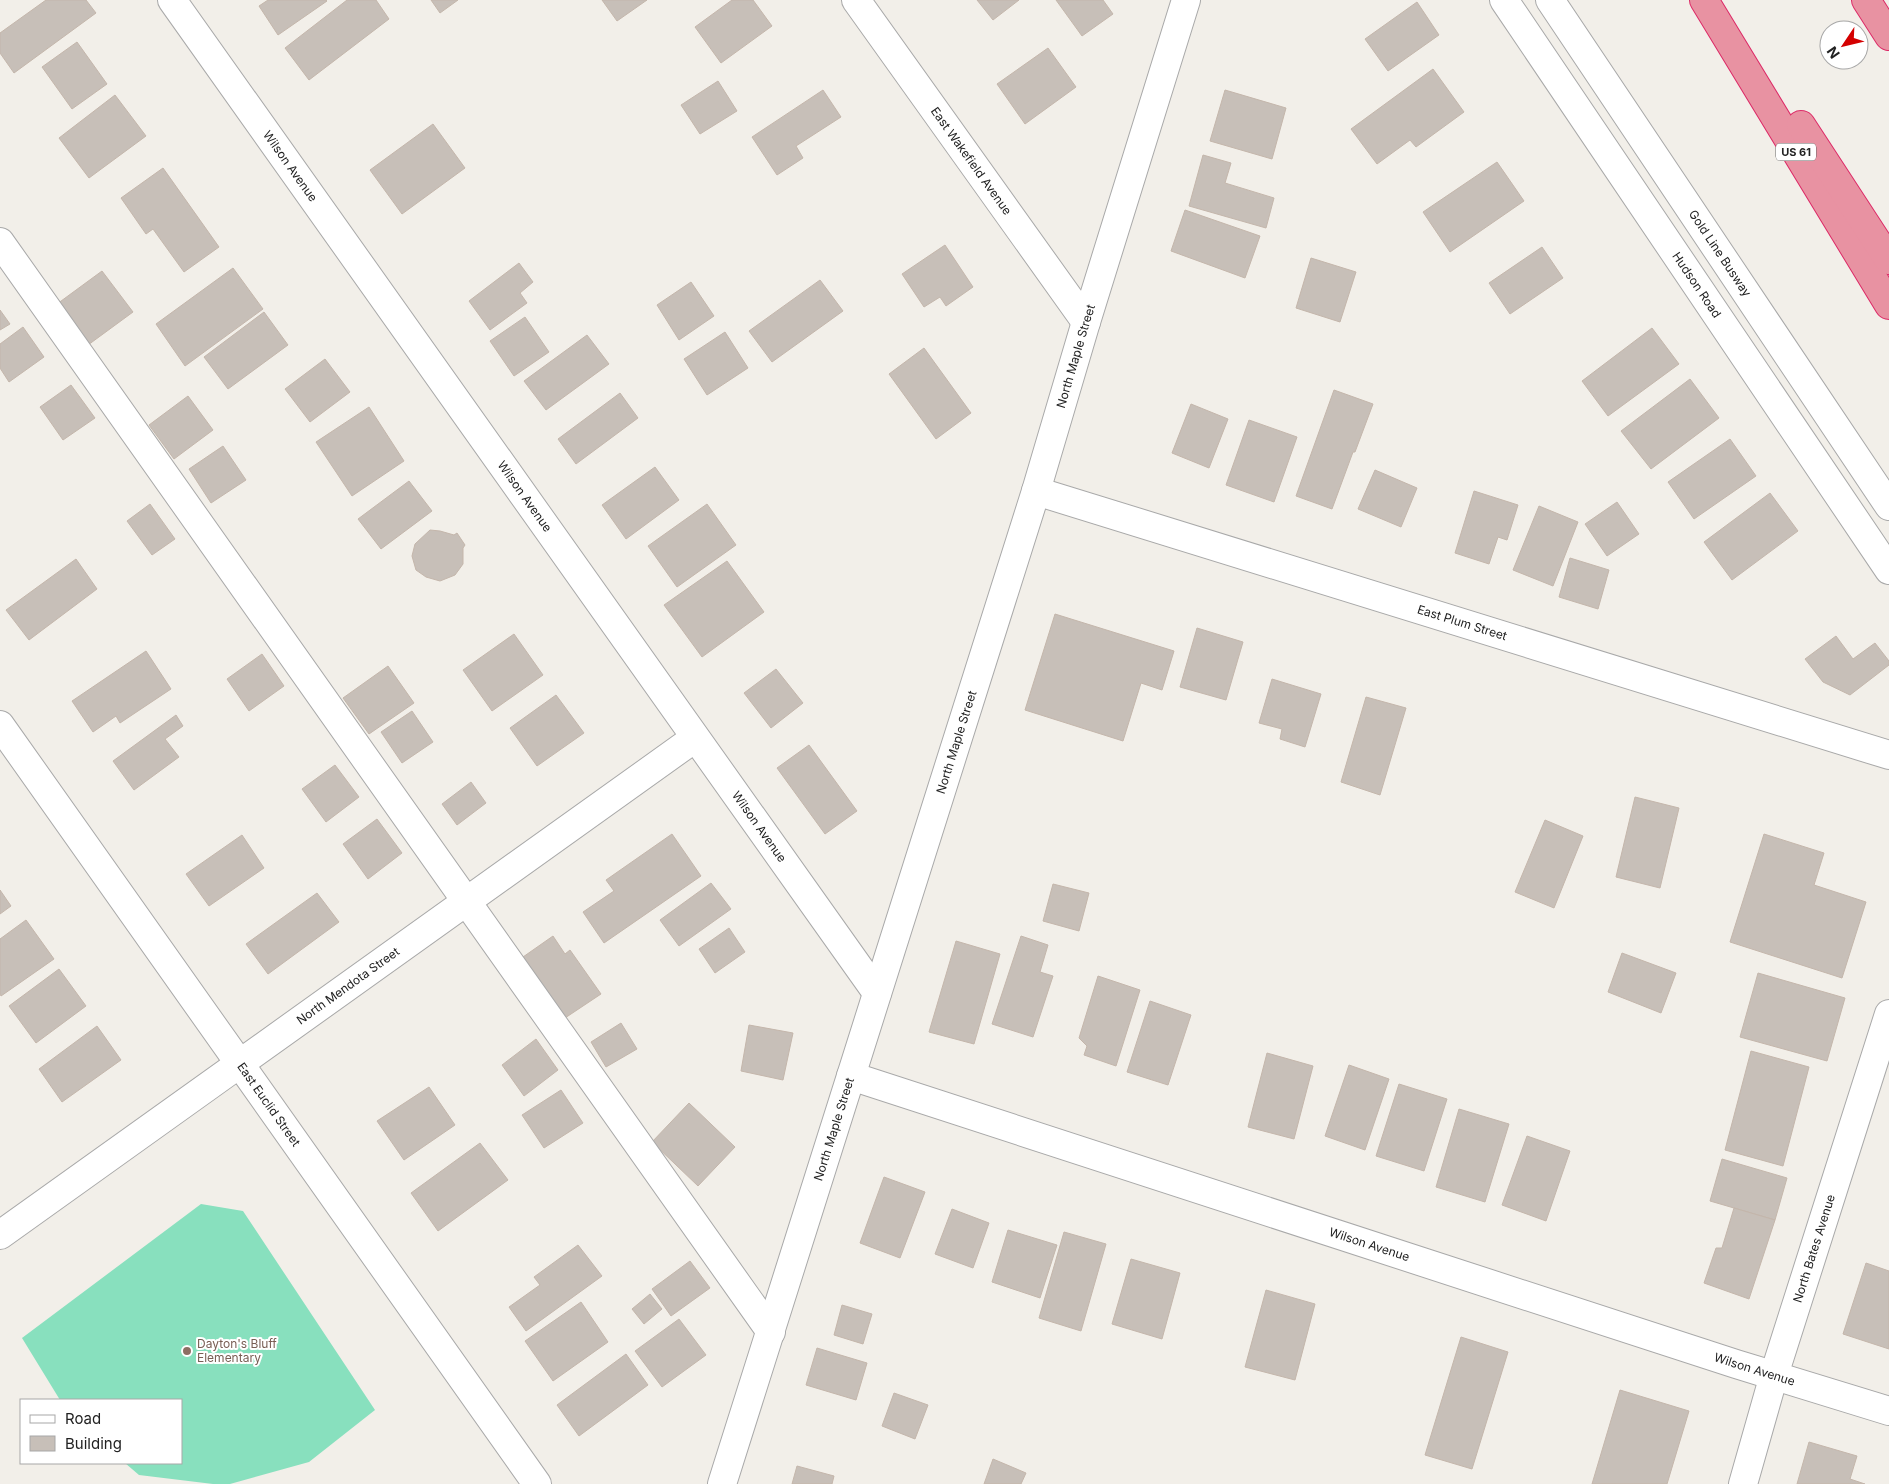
<svg xmlns="http://www.w3.org/2000/svg" width="1889" height="1484" font-family="Inter,sans-serif">
  <style>
    .pitch { fill: #88e0be }
    .building { fill: #c7bfb8; stroke: #c4b6ab }
    .lines { fill: none; stroke-linecap: round; stroke-linejoin: round }
    .minor-casing { stroke: #a9a9a9; stroke-width: 30 }
    .highway-casing { stroke: #dc2a67; stroke-width: 30 }
    .minor { stroke: #fff; stroke-width: 28 }
    .highway { stroke: #e892a2; stroke-width: 28 }
    .education-dot { fill: #8d6e63; stroke: #fff; stroke-width: 2 }
    .labels { text-anchor: middle; stroke-width: 4; stroke-linejoin: round; paint-order: stroke }
    .shield { fill: #fff; stroke: #646464; stroke-width: 1 }
    .shield-label { font-size: 11px; font-weight: bold; fill: #222 }
    .street-label { font-size: 12px; fill: #222; stroke: #fff }
    .education-label { font-size: 12px; fill: #785e54; stroke: #fff; text-anchor: start }
  </style>
  <rect width="100%" height="100%" fill="#f2efe9"/>
  <path class="pitch" d="M 201,1204 L 243,1211 L 375,1410 L 309,1462 L 230,1484 L 213,1484 L 139,1475 L 125,1463 L 181,1463 L 181,1400 L 60,1400 L 22,1338 Z"/>
  <g class="building">
    <path d="M 46,0 L 86,0 L 96,13 L 14,73 L 0,53 L 0,33 Z"/>
    <path d="M 268,0 L 326,0 L 327,1 L 278,35 L 259,6 Z"/>
    <path d="M 347,0 L 376,0 L 389,19 L 309,80 L 285,48 Z"/>
    <path d="M 431,0 L 458,0 L 440,13 Z"/>
    <path d="M 602,0 L 647,0 L 617,21 Z"/>
    <path d="M 732,0 L 753,0 L 772,26 L 721,63 L 695,27 Z"/>
    <path d="M 977,0 L 1019,0 L 993,20 Z"/>
    <path d="M 1056,0 L 1103,0 L 1113,14 L 1082,36 Z"/>
    <path d="M 1417,2 L 1439,35 L 1388,71 L 1365,39 Z"/>
    <path d="M 77,42 L 107,84 L 72,109 L 42,67 Z"/>
    <path d="M 1048,48 L 1076,87 L 1025,124 L 997,84 Z"/>
    <path d="M 1433,69 L 1464,112 L 1416,147 L 1410,140 L 1377,164 L 1351,129 Z"/>
    <path d="M 718,81 L 737,111 L 700,134 L 681,105 Z"/>
    <path d="M 823,90 L 841,117 L 796,146 L 803,158 L 777,175 L 752,137 Z"/>
    <path d="M 1225,90 L 1286,108 L 1272,159 L 1210,141 Z"/>
    <path d="M 115,95 L 146,136 L 89,178 L 59,138 Z"/>
    <path d="M 433,124 L 465,168 L 402,214 L 370,170 Z"/>
    <path d="M 1203,155 L 1231,163 L 1225,183 L 1274,198 L 1266,228 L 1189,206 Z"/>
    <path d="M 1497,162 L 1524,201 L 1450,252 L 1423,212 Z"/>
    <path d="M 163,168 L 219,247 L 184,272 L 153,229 L 146,234 L 121,198 Z"/>
    <path d="M 1185,210 L 1260,236 L 1245,278 L 1171,251 Z"/>
    <path d="M 945,245 L 973,287 L 946,306 L 940,297 L 924,307 L 902,274 Z"/>
    <path d="M 1542,247 L 1563,278 L 1510,314 L 1489,283 Z"/>
    <path d="M 1311,258 L 1356,272 L 1340,322 L 1296,308 Z"/>
    <path d="M 519,263 L 533,282 L 520,293 L 527,303 L 490,330 L 469,301 Z"/>
    <path d="M 233,268 L 263,309 L 185,366 L 156,324 Z"/>
    <path d="M 102,271 L 133,312 L 88,345 L 57,304 Z"/>
    <path d="M 820,280 L 843,311 L 772,362 L 749,331 Z"/>
    <path d="M 691,282 L 714,316 L 679,340 L 657,305 Z"/>
    <path d="M 0,310 L 10,324 L 0,330 Z"/>
    <path d="M 264,312 L 288,345 L 228,389 L 204,357 Z"/>
    <path d="M 525,317 L 549,352 L 514,376 L 490,341 Z"/>
    <path d="M 23,327 L 44,357 L 9,382 L 0,368 L 0,344 Z"/>
    <path d="M 1652,328 L 1679,364 L 1608,416 L 1582,381 Z"/>
    <path d="M 725,332 L 748,368 L 707,395 L 684,359 Z"/>
    <path d="M 587,335 L 609,364 L 546,410 L 524,381 Z"/>
    <path d="M 924,348 L 971,413 L 936,439 L 889,374 Z"/>
    <path d="M 325,359 L 350,392 L 310,422 L 285,389 Z"/>
    <path d="M 1690,379 L 1719,418 L 1651,469 L 1621,431 Z"/>
    <path d="M 71,385 L 95,418 L 63,440 L 40,407 Z"/>
    <path d="M 1334,390 L 1373,404 L 1355,452 L 1353,452 L 1332,509 L 1296,496 Z"/>
    <path d="M 620,393 L 638,418 L 576,464 L 558,439 Z"/>
    <path d="M 188,396 L 213,430 L 174,459 L 149,425 Z"/>
    <path d="M 1191,404 L 1228,419 L 1209,468 L 1172,453 Z"/>
    <path d="M 369,407 L 404,461 L 352,496 L 316,442 Z"/>
    <path d="M 1249,420 L 1297,437 L 1274,502 L 1226,485 Z"/>
    <path d="M 1730,439 L 1756,476 L 1694,519 L 1668,482 Z"/>
    <path d="M 223,446 L 246,480 L 211,503 L 189,469 Z"/>
    <path d="M 655,467 L 679,500 L 626,539 L 602,505 Z"/>
    <path d="M 1375,470 L 1417,488 L 1401,527 L 1358,509 Z"/>
    <path d="M 409,481 L 432,511 L 381,549 L 358,519 Z"/>
    <path d="M 1474,491 L 1518,505 L 1507,540 L 1498,537 L 1489,564 L 1455,553 Z"/>
    <path d="M 1770,493 L 1798,531 L 1732,580 L 1704,542 Z"/>
    <path d="M 1617,502 L 1639,534 L 1607,556 L 1585,524 Z"/>
    <path d="M 150,504 L 175,539 L 152,555 L 127,521 Z"/>
    <path d="M 707,504 L 736,545 L 677,587 L 648,546 Z"/>
    <path d="M 1539,506 L 1578,522 L 1553,586 L 1513,570 Z"/>
    <path d="M 430,530 L 440,531 L 454,535 L 457,533 L 465,545 L 463,548 L 463,564 L 455,575 L 440,581 L 426,577 L 416,570 L 412,556 L 415,544 Z"/>
    <path d="M 1570,558 L 1609,570 L 1598,609 L 1559,597 Z"/>
    <path d="M 76,559 L 97,589 L 29,640 L 6,610 Z"/>
    <path d="M 727,561 L 764,612 L 702,657 L 664,605 Z"/>
    <path d="M 1055,614 L 1174,651 L 1162,690 L 1141,683 L 1123,741 L 1025,710 Z"/>
    <path d="M 1197,628 L 1243,642 L 1226,700 L 1180,687 Z"/>
    <path d="M 514,634 L 543,675 L 492,711 L 463,670 Z"/>
    <path d="M 1836,636 L 1853,659 L 1875,643 L 1889,661 L 1889,665 L 1850,695 L 1823,682 L 1805,659 Z"/>
    <path d="M 146,651 L 171,689 L 120,723 L 116,716 L 93,732 L 72,701 Z"/>
    <path d="M 262,654 L 284,686 L 249,711 L 227,679 Z"/>
    <path d="M 388,666 L 414,703 L 369,734 L 343,698 Z"/>
    <path d="M 776,669 L 803,703 L 771,728 L 744,693 Z"/>
    <path d="M 1272,679 L 1321,694 L 1305,747 L 1280,739 L 1282,729 L 1259,723 Z"/>
    <path d="M 556,695 L 584,733 L 537,766 L 510,728 Z"/>
    <path d="M 1366,697 L 1406,708 L 1380,795 L 1341,782 Z"/>
    <path d="M 412,711 L 433,742 L 402,763 L 381,732 Z"/>
    <path d="M 176,715 L 183,726 L 165,739 L 179,757 L 134,790 L 113,761 Z"/>
    <path d="M 809,745 L 857,811 L 825,834 L 777,768 Z"/>
    <path d="M 335,765 L 359,797 L 326,822 L 302,789 Z"/>
    <path d="M 471,782 L 486,803 L 457,825 L 442,804 Z"/>
    <path d="M 1635,797 L 1679,808 L 1660,888 L 1616,877 Z"/>
    <path d="M 377,819 L 402,853 L 368,879 L 343,844 Z"/>
    <path d="M 1545,820 L 1583,836 L 1554,908 L 1515,892 Z"/>
    <path d="M 672,834 L 701,876 L 604,943 L 583,912 L 614,891 L 606,880 Z"/>
    <path d="M 1764,834 L 1824,853 L 1814,885 L 1866,902 L 1842,978 L 1730,942 Z"/>
    <path d="M 242,835 L 264,868 L 209,906 L 186,874 Z"/>
    <path d="M 711,883 L 731,909 L 679,946 L 660,920 Z"/>
    <path d="M 1053,884 L 1089,893 L 1079,931 L 1043,921 Z"/>
    <path d="M 0,890 L 11,906 L 0,914 Z"/>
    <path d="M 317,893 L 339,922 L 268,974 L 246,944 Z"/>
    <path d="M 26,920 L 54,959 L 1,996 L 0,994 L 0,939 Z"/>
    <path d="M 729,928 L 745,952 L 715,973 L 699,949 Z"/>
    <path d="M 553,936 L 565,954 L 570,950 L 601,994 L 565,1018 L 523,957 Z"/>
    <path d="M 1021,936 L 1048,945 L 1040,972 L 1053,976 L 1033,1037 L 992,1024 Z"/>
    <path d="M 956,941 L 1000,954 L 974,1044 L 929,1032 Z"/>
    <path d="M 1622,953 L 1676,973 L 1661,1013 L 1608,992 Z"/>
    <path d="M 59,969 L 86,1006 L 36,1043 L 9,1006 Z"/>
    <path d="M 1758,973 L 1845,998 L 1827,1061 L 1740,1037 Z"/>
    <path d="M 1098,976 L 1140,990 L 1116,1066 L 1084,1055 L 1087,1046 L 1079,1038 Z"/>
    <path d="M 1150,1001 L 1191,1015 L 1168,1085 L 1127,1072 Z"/>
    <path d="M 621,1023 L 637,1049 L 606,1067 L 591,1042 Z"/>
    <path d="M 749,1025 L 793,1033 L 783,1080 L 741,1071 Z"/>
    <path d="M 97,1026 L 121,1060 L 62,1102 L 39,1069 Z"/>
    <path d="M 536,1039 L 558,1070 L 524,1096 L 502,1065 Z"/>
    <path d="M 1751,1051 L 1809,1067 L 1783,1166 L 1725,1150 Z"/>
    <path d="M 1267,1053 L 1313,1066 L 1294,1139 L 1248,1127 Z"/>
    <path d="M 1349,1065 L 1389,1079 L 1365,1150 L 1325,1136 Z"/>
    <path d="M 1399,1084 L 1447,1099 L 1424,1171 L 1376,1156 Z"/>
    <path d="M 429,1087 L 455,1125 L 404,1160 L 377,1121 Z"/>
    <path d="M 561,1090 L 583,1123 L 544,1148 L 522,1115 Z"/>
    <path d="M 689,1103 L 735,1147 L 698,1186 L 652,1142 Z"/>
    <path d="M 1459,1109 L 1509,1124 L 1485,1202 L 1436,1187 Z"/>
    <path d="M 1527,1136 L 1570,1151 L 1546,1221 L 1502,1205 Z"/>
    <path d="M 480,1143 L 508,1180 L 438,1231 L 411,1193 Z"/>
    <path d="M 1722,1159 L 1787,1178 L 1775,1220 L 1710,1201 Z"/>
    <path d="M 884,1177 L 925,1192 L 900,1258 L 860,1243 Z"/>
    <path d="M 1734,1208 L 1775,1220 L 1749,1299 L 1704,1283 L 1716,1248 L 1722,1248 Z"/>
    <path d="M 952,1209 L 989,1223 L 973,1268 L 935,1254 Z"/>
    <path d="M 1008,1230 L 1057,1245 L 1040,1298 L 992,1282 Z"/>
    <path d="M 1064,1232 L 1106,1244 L 1081,1331 L 1039,1318 Z"/>
    <path d="M 578,1245 L 602,1276 L 526,1331 L 509,1307 L 540,1285 L 534,1277 Z"/>
    <path d="M 1131,1259 L 1180,1273 L 1162,1339 L 1112,1324 Z"/>
    <path d="M 690,1261 L 710,1288 L 671,1316 L 652,1289 Z"/>
    <path d="M 1866,1263 L 1889,1271 L 1889,1349 L 1843,1334 Z"/>
    <path d="M 1266,1290 L 1315,1304 L 1295,1380 L 1245,1367 Z"/>
    <path d="M 650,1294 L 662,1309 L 644,1324 L 632,1309 Z"/>
    <path d="M 581,1302 L 608,1342 L 553,1381 L 525,1341 Z"/>
    <path d="M 842,1305 L 872,1314 L 863,1344 L 834,1335 Z"/>
    <path d="M 679,1319 L 706,1355 L 662,1387 L 635,1351 Z"/>
    <path d="M 1461,1337 L 1508,1352 L 1472,1469 L 1425,1455 Z"/>
    <path d="M 817,1348 L 867,1363 L 856,1400 L 806,1385 Z"/>
    <path d="M 626,1354 L 648,1385 L 579,1436 L 557,1405 Z"/>
    <path d="M 1620,1390 L 1689,1411 L 1667,1484 L 1592,1484 Z"/>
    <path d="M 894,1393 L 928,1405 L 915,1439 L 882,1426 Z"/>
    <path d="M 1809,1442 L 1857,1456 L 1850,1479 L 1865,1484 L 1797,1484 Z"/>
    <path d="M 993,1459 L 1026,1473 L 1021,1484 L 984,1484 Z"/>
    <path d="M 797,1466 L 834,1476 L 832,1484 L 792,1484 Z"/>
  </g>
  <g class="lines">
    <g class="minor-casing">
      <g id="minor">
        <path id="s1" d="M 172,0 L 877,993"/>
        <path id="s2" d="M 856,0 L 1086,322"/>
        <path id="s3" d="M 1504,0 L 1889,570"/>
        <path id="s4" d="M 1550,0 L 1889,506"/>
        <path d="M 0,242 L 771,1332"/>
        <path id="s5" d="M 1036,491 L 1889,755"/>
        <path id="s6" d="M 0,725 L 537,1484"/>
        <path id="s7" d="M 851,1076 L 1736,1364 L 1889,1411"/>
        <path id="s8" d="M 0,1235 L 695,738"/>
        <path id="s9" d="M 722,1484 L 1036,491 L 1086,322 L 1186,0"/>
        <path id="s10" d="M 1743,1484 L 1774,1375 L 1889,1014"/>
      </g>
    </g>
    <g class="highway-casing">
      <g id="highway">
        <path d="M 1704,0 L 1889,305"/>
        <path d="M 1866,0 L 1889,36"/>
        <path d="M 1801,125 L 1889,260"/>
      </g>
    </g>
    <use href="#minor" class="minor"/>
    <use href="#highway" class="highway"/>
  </g>
  <circle class="education-dot" cx="187" cy="1351" r="5"/>
  <g class="labels">
    <rect class="shield" x="1776" y="143.5" width="40" height="17" rx="4"/>
    <g class="shield-label">
      <text x="1796" y="156">US 61</text>
    </g>
    <g class="street-label">
      <text dy="4" stroke="none"><textPath href="#s2" startOffset="198">East Wakefield Avenue</textPath></text>
      <text dy="4" stroke="none"><textPath href="#s1" startOffset="204">Wilson Avenue</textPath></text>
      <text dy="4" stroke="none"><textPath href="#s4" startOffset="305">Gold Line Busway</textPath></text>
      <text dy="4" stroke="none"><textPath href="#s3" startOffset="344">Hudson Road</textPath></text>
      <text dy="4" stroke="none"><textPath href="#s9" startOffset="1182">North Maple Street</textPath></text>
      <text dy="4" stroke="none"><textPath href="#s1" startOffset="609">Wilson Avenue</textPath></text>
      <text dy="4" stroke="none"><textPath href="#s5" startOffset="446">East Plum Street</textPath></text>
      <text dy="4" stroke="none"><textPath href="#s9" startOffset="778">North Maple Street</textPath></text>
      <text dy="4" stroke="none"><textPath href="#s1" startOffset="1014">Wilson Avenue</textPath></text>
      <text dy="4" stroke="none"><textPath href="#s8" startOffset="428">North Mendota Street</textPath></text>
      <text dy="4" stroke="none"><textPath href="#s6" startOffset="465">East Euclid Street</textPath></text>
      <text dy="4" stroke="none"><textPath href="#s9" startOffset="372">North Maple Street</textPath></text>
      <text dy="4" stroke="none"><textPath href="#s7" startOffset="545">Wilson Avenue</textPath></text>
      <text dy="4" stroke="none"><textPath href="#s10" startOffset="246">North Bates Avenue</textPath></text>
      <text dy="4" stroke="none"><textPath href="#s7" startOffset="950">Wilson Avenue</textPath></text>
    </g>
    <g class="education-label">
      <text x="197" y="1348">Dayton's Bluff<tspan x="197" dy="14">Elementary</tspan></text>
    </g>
  </g>
  <rect x="20" y="1399" width="162" height="65" fill="#ffffff" stroke="#a7a7a7"/>
  <rect x="30" y="1415" width="25" height="8" fill="#ffffff" stroke="#a7a7a7"/>
  <text x="65" y="1424" font-size="15" fill="#222222">Road</text>
  <rect x="30" y="1436" width="25" height="15" fill="#c7bfb8" stroke="#a7a7a7"/>
  <text x="65" y="1449" font-size="15" fill="#222222">Building</text>
  <g transform="translate(1844 45) rotate(235)"><circle r="24" fill="#ffffff" stroke="#a7a7a7"/>
  <path d="M0-4L9 19L0 12L-9 19Z" fill="#d40000"/>
  <text y="-8" font-size="14" font-weight="bold" text-anchor="middle" fill="#222222">N</text>
  </g>
</svg>
